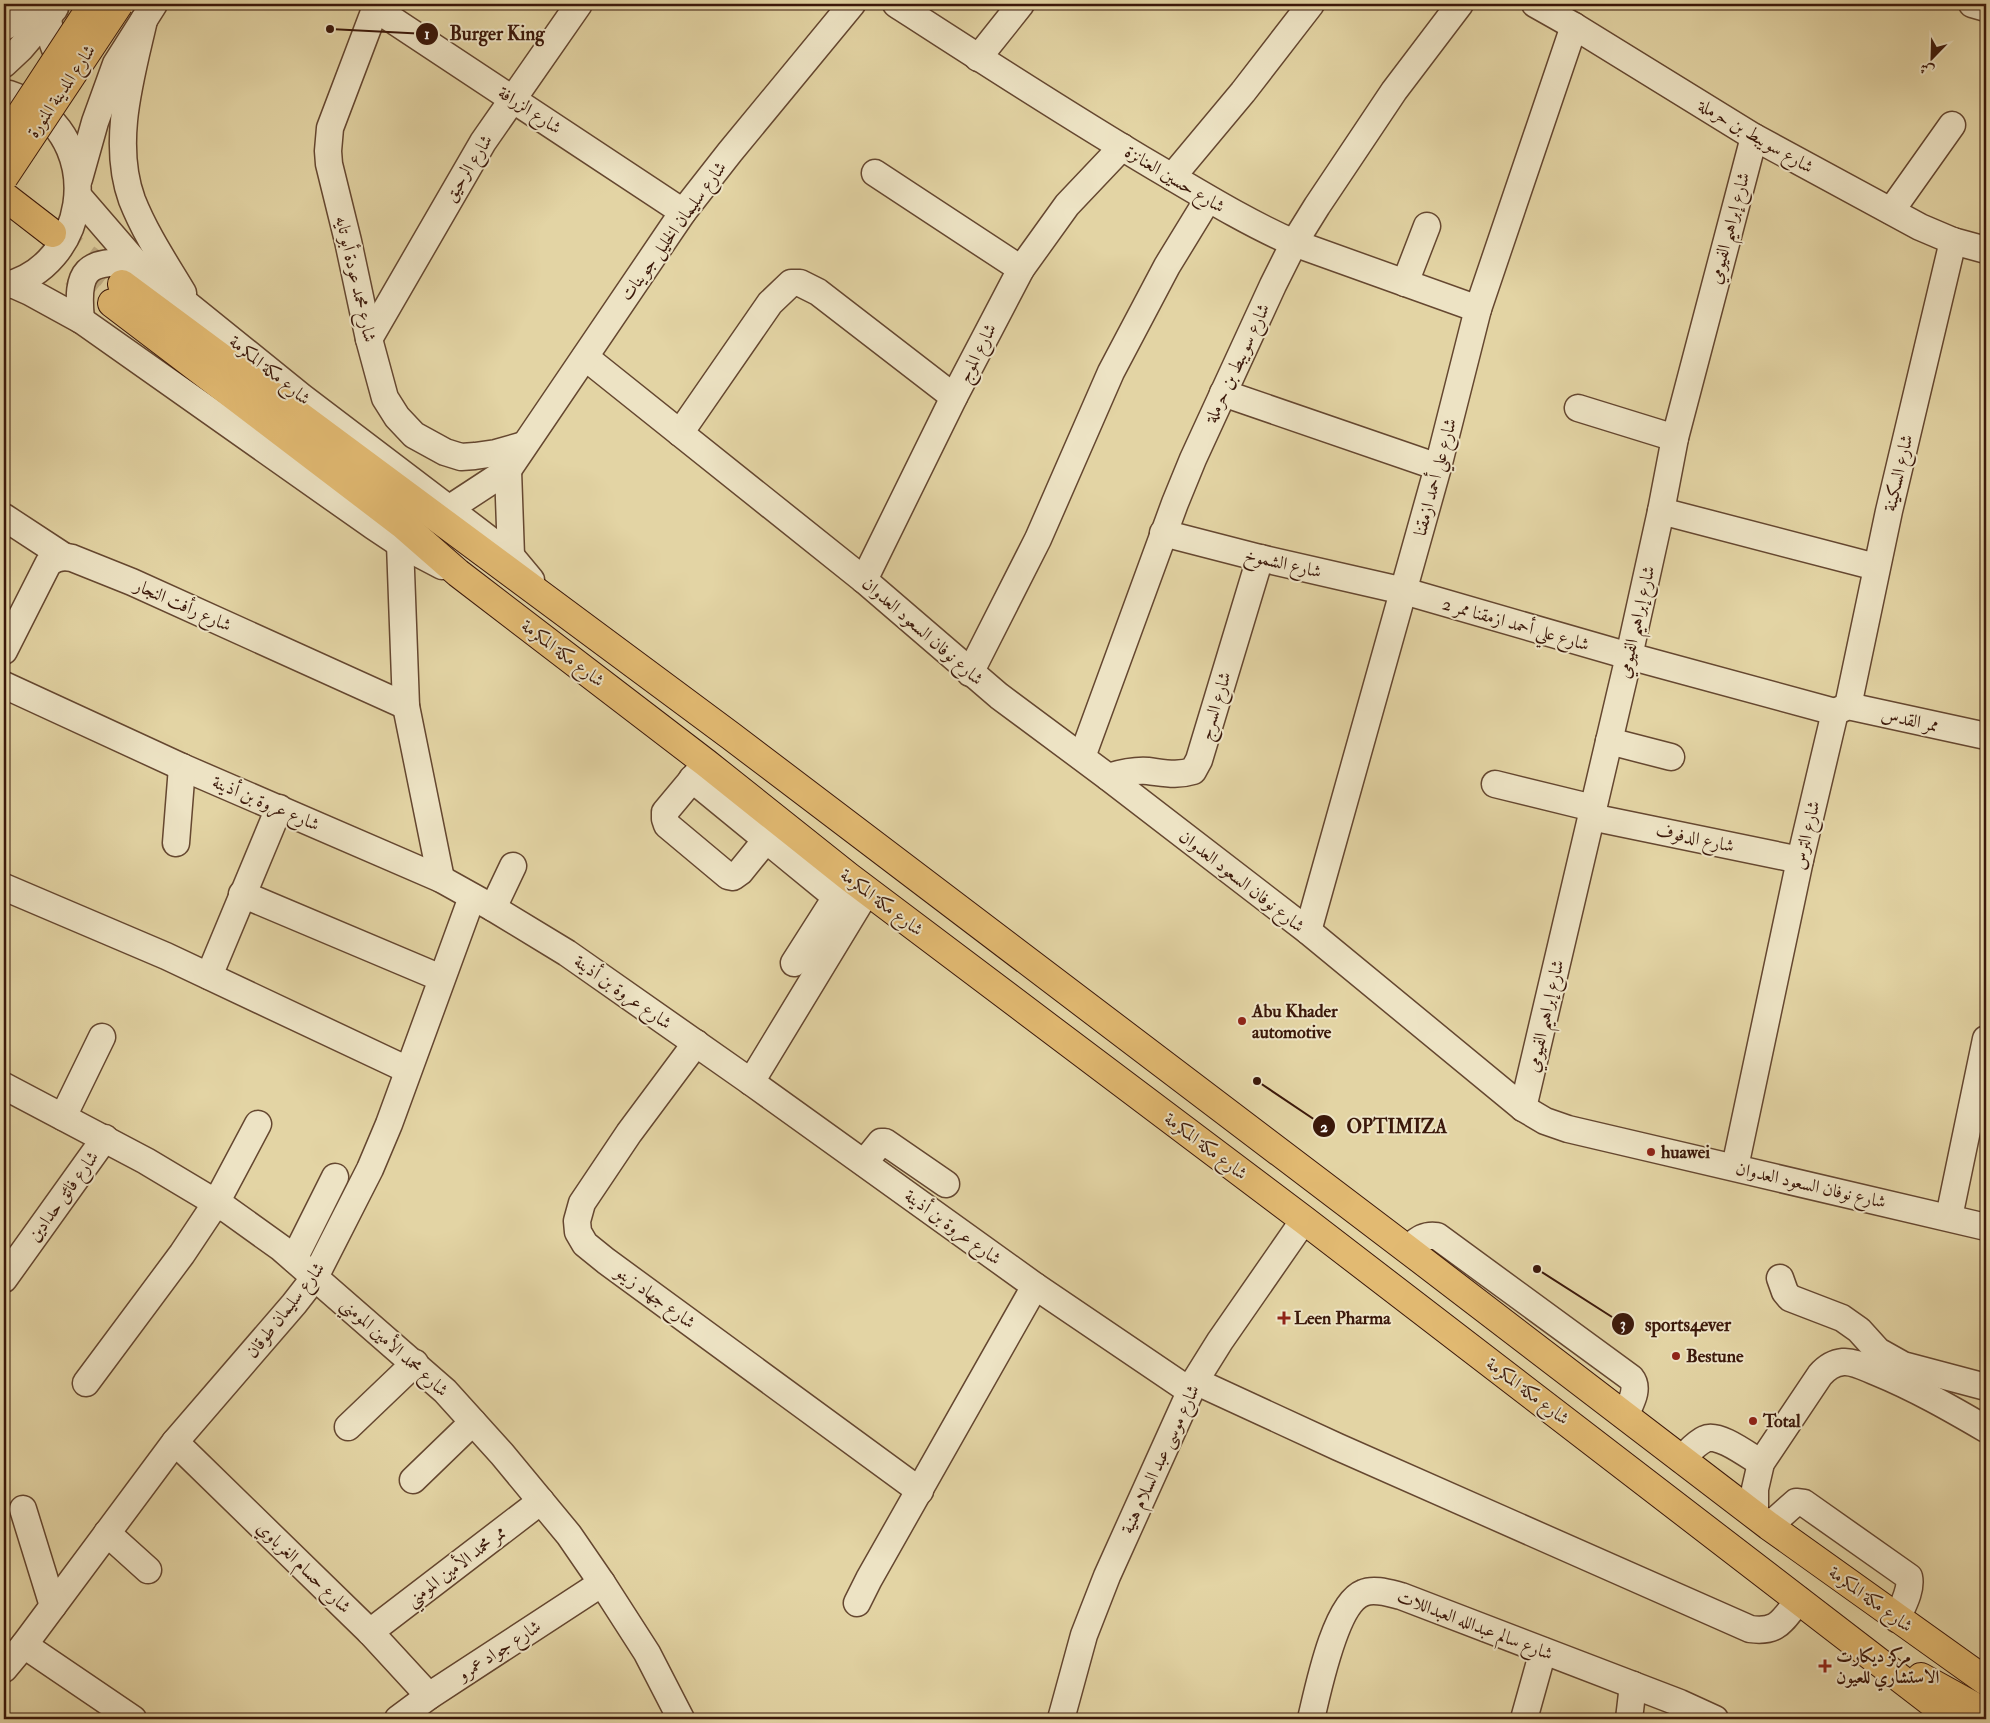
<svg xmlns="http://www.w3.org/2000/svg" width="1990" height="1723" font-family="'IM FELL Double Pica',Amiri,serif">
  <style>
    .lines { fill: none; stroke-linecap: round; stroke-linejoin: round }
    .major-tunnel { stroke: #c1ae85; stroke-width: 28; stroke-dasharray: 28 14; stroke-linecap: butt }
    .minor-casing { stroke: #654730; stroke-width: 29 }
    .major-casing { stroke: #3b180a; stroke-width: 30 }
    .minor { stroke: #ede3c4; stroke-width: 26 }
    .major { stroke: #e2ba72; stroke-width: 28 }
    .major-bridge-casing { stroke: #3b180a; stroke-width: 30; stroke-linecap: butt }
    .major-bridge { stroke: #e2ba72; stroke-width: 28 }
    .poi-dot { fill: #8f2418; stroke: #ede3c4; stroke-width: 2 }
    .labels { text-anchor: middle; stroke-width: 4; stroke-linejoin: round; paint-order: stroke }
    .street-label { font-size: 18px; fill: #3b180a; stroke: #ede3c4 }
    .poi-label { font-size: 18px; font-weight: bold; fill: #3b180a; stroke: #ede3c4; text-anchor: start }
    .leader { fill: none; stroke: #3b180a; stroke-width: 2 }
    .callout-dot { fill: #3b180a; stroke: #ede3c4; stroke-width: 2 }
    .mark-label { font-size: 15px; text-anchor: middle; font-weight: bold; fill: #fff }
    .callout-label { font-size: 19px; text-anchor: middle; font-weight: bold; fill: #3b180a; stroke: #ede3c4; stroke-width: 4; stroke-linejoin: round; paint-order: stroke }
  </style>
  <rect width="100%" height="100%" fill="#e3d4a4"/>
  <filter id="stains"><feTurbulence type="fractalNoise" baseFrequency=".004" numOctaves="4"/><feColorMatrix values="0 0 0 0 .2 0 0 0 0 .09 0 0 0 0 .02 0 0 0 .5 -.17"/></filter>
  <radialGradient id="worn" r=".72"><stop offset=".6" stop-color="#630" stop-opacity="0"/><stop offset="1" stop-color="#630" stop-opacity=".3"/></radialGradient>
  <g class="lines">
    <g class="major-tunnel">
      <path d="M 52,233 L 115,279"/>
      <path d="M 41,247 L 112,303"/>
    </g>
    <g class="minor-casing">
      <g id="minor">
        <path d="M 377,4 L 330,128 L 328,151 L 329,164 L 348,241 L 369,339 L 385,398 L 397,417 L 414,435 L 445,452 L 461,457 L 475,456 L 496,453 L 524,445"/>
        <path d="M 896,4 C 981,59 1067,115 1155,167 C 1201,194 1246,222 1294,243 L 1478,309"/>
        <path d="M 1535,4 L 1574,26 L 1754,137 L 1920,227 L 1953,241 L 1986,250"/>
        <path d="M 1972,4 L 1986,8"/>
        <path d="M 376,9 L 683,212"/>
        <path d="M 48,18 C 51,40 53,58 75,69"/>
        <path d="M 144,20 C 131,77 111,142 132,200 C 145,233 165,263 183,293"/>
        <path d="M 4,27 L 48,4"/>
        <path d="M 978,58 L 1021,4"/>
        <path d="M 4,64 L 20,49 L 55,8"/>
        <path d="M 4,93 C 14,94 22,100 31,105 C 105,149 87,266 4,286"/>
        <path d="M 875,173 L 1021,269"/>
        <path d="M 1172,177 L 1243,92 L 1311,4"/>
        <path d="M 79,179 L 95,122 L 116,64 L 154,4"/>
        <path d="M 79,197 L 136,263 L 302,397 L 511,556 L 531,580"/>
        <path d="M 1891,211 L 1952,125"/>
        <path d="M 1405,283 L 1427,226"/>
        <path d="M 12,284 L 30,292 L 81,320 L 373,526 L 400,544 L 442,566"/>
        <path d="M 81,320 C 76,270 85,260 136,263"/>
        <path d="M 369,339 L 483,142 L 579,4"/>
        <path d="M 585,357 L 864,580 L 999,696 L 1108,777 L 1308,931 L 1523,1108 L 1545,1121 L 1568,1129 L 1986,1227"/>
        <path d="M 1223,393 L 1438,467"/>
        <path d="M 1578,408 L 1675,438"/>
        <path d="M 680,433 L 770,303 L 791,283 L 800,283 L 818,292 L 954,397"/>
        <path d="M 508,470 L 511,556"/>
        <path d="M 450,508 L 508,470 L 683,212 L 730,152 L 852,4"/>
        <path d="M 1661,511 L 1876,567"/>
        <path d="M 4,517 L 65,557"/>
        <path d="M 402,529 L 400,544 L 406,706 L 441,879"/>
        <path d="M 1163,533 L 1260,558 L 1404,591 L 1629,656 L 1835,712"/>
        <path d="M 864,580 L 954,397 L 1021,269 L 1067,205 L 1122,147"/>
        <path d="M 4,651 L 48,564 C 55,557 63,556 72,558 L 132,582 L 406,706"/>
        <path d="M 970,673 L 1038,539 L 1111,372 L 1167,266 L 1208,199"/>
        <path d="M 4,685 L 182,767 L 441,879 L 493,908 L 567,953 L 751,1082 L 1035,1286 L 1190,1391"/>
        <path d="M 1848,706 L 1889,511 L 1953,241"/>
        <path d="M 1835,712 L 1848,706 L 1986,736"/>
        <path d="M 1609,741 L 1671,757"/>
        <path d="M 1082,757 L 1175,503 L 1193,459 L 1273,285 L 1294,243 L 1317,206 L 1394,91 L 1460,4"/>
        <path d="M 706,763 L 665,812 L 665,819 L 667,825 L 728,876 L 733,877 L 740,872 L 766,840"/>
        <path d="M 1108,777 C 1121,773 1135,770 1148,771 C 1165,773 1177,776 1193,771 L 1199,760 L 1260,558"/>
        <path d="M 692,779 L 836,897"/>
        <path d="M 1495,784 L 1593,808"/>
        <path d="M 1591,817 L 1800,860"/>
        <path d="M 176,843 L 182,767"/>
        <path d="M 4,887 L 166,956 L 408,1070"/>
        <path d="M 242,894 L 441,978"/>
        <path d="M 493,908 L 513,866"/>
        <path d="M 1308,931 L 1438,467 L 1478,309 L 1574,26"/>
        <path d="M 794,963 L 845,883"/>
        <path d="M 209,976 L 279,808"/>
        <path d="M 696,1043 L 629,1133 L 582,1203 L 577,1221 L 578,1232 L 585,1244 L 606,1261 L 920,1491"/>
        <path d="M 751,1082 L 867,891"/>
        <path d="M 4,1086 L 146,1161 L 228,1210 L 281,1248 L 445,1391 L 502,1454 L 569,1535 L 602,1583 L 647,1653 L 681,1719"/>
        <path d="M 1523,1108 L 1629,656 L 1661,511 L 1675,438 L 1754,137"/>
        <path d="M 63,1117 L 102,1037"/>
        <path d="M 866,1164 L 868,1158 L 881,1142 L 885,1142 L 946,1184"/>
        <path d="M 1735,1167 L 1800,860 L 1835,712"/>
        <path d="M 1949,1217 L 1986,1039"/>
        <path d="M 1407,1249 C 1417,1241 1423,1234 1437,1236 L 1631,1378 C 1640,1389 1630,1404 1625,1416"/>
        <path d="M 294,1259 L 335,1177"/>
        <path d="M 1780,1278 L 1785,1292 L 1790,1298 L 1842,1318 L 1859,1330 L 1878,1351 L 1903,1365 L 1986,1387"/>
        <path d="M 4,1279 L 105,1138"/>
        <path d="M 1195,1381 L 1338,1447 L 1750,1629 C 1779,1633 1782,1620 1799,1600"/>
        <path d="M 86,1383 L 182,1254 L 216,1203 L 258,1124"/>
        <path d="M 348,1427 L 415,1363"/>
        <path d="M 175,1442 L 370,1632 L 429,1696"/>
        <path d="M 1681,1459 C 1688,1453 1696,1443 1705,1439 C 1718,1432 1749,1456 1761,1463"/>
        <path d="M 413,1480 L 473,1422"/>
        <path d="M 23,1509 L 53,1606"/>
        <path d="M 1755,1515 L 1755,1489 L 1761,1463 L 1820,1375 C 1826,1368 1833,1363 1843,1362 C 1854,1361 1866,1368 1876,1372 C 1915,1388 1950,1408 1986,1429"/>
        <path d="M 1769,1526 L 1796,1502 L 1804,1503 L 1909,1577 C 1912,1590 1902,1607 1897,1619"/>
        <path d="M 107,1533 L 148,1570"/>
        <path d="M 857,1603 L 869,1579 L 1035,1286"/>
        <path d="M 370,1632 L 541,1501"/>
        <path d="M 24,1645 L 133,1719"/>
        <path d="M 4,1669 L 24,1645 L 175,1442 L 294,1304 L 315,1277 L 370,1169 L 389,1124 L 472,897"/>
        <path d="M 398,1719 L 429,1696 L 602,1583"/>
        <path d="M 1061,1719 L 1084,1635 L 1107,1576 L 1195,1381 L 1220,1341 L 1304,1220"/>
        <path d="M 1311,1719 C 1318,1690 1335,1604 1363,1593 C 1374,1588 1389,1593 1401,1596 L 1680,1703 L 1715,1719"/>
        <path d="M 1524,1719 L 1543,1651"/>
        <path d="M 1629,1719 L 1633,1685"/>
      </g>
    </g>
    <g class="major-casing">
      <g id="major">
        <path d="M 4,196 L 52,233"/>
        <path d="M 122,284 L 731,736 L 1407,1249 L 1769,1526 L 1986,1681"/>
        <path d="M 112,303 L 402,524 L 458,573 L 706,763 L 849,877 L 1304,1220 L 1953,1719"/>
        <path d="M 1921,1677 L 1986,1713"/>
      </g>
    </g>
    <use href="#minor" class="minor"/>
    <use href="#major" class="major"/>
    <g class="major-bridge-casing">
      <g id="major-bridge">
        <path d="M 4,140 L 93,4"/>
        <path d="M 4,177 L 119,4"/>
      </g>
    </g>
    <use href="#major-bridge" class="major-bridge"/>
  </g>
  <g class="poi-dot">
    <circle cx="1242" cy="1021" r="5"/>
    <circle cx="1651" cy="1152" r="5"/>
    <path d="M1281.5 1310.5h5v5h5v5h-5v5h-5v-5h-5v-5h5z"/>
    <circle cx="1676" cy="1356" r="5"/>
    <circle cx="1753" cy="1421" r="5"/>
    <path d="M1822.5 1658.5h5v5h5v5h-5v5h-5v-5h-5v-5h5z"/>
  </g>
  <g class="labels">
    <g class="street-label">
      <text transform="translate(61 91) rotate(-56)" y="6">شارع المدينة المنورة</text>
      <text transform="translate(530 110) rotate(33)" y="6">شارع الزرافة</text>
      <text transform="translate(1756 136) rotate(30)" y="6">شارع سويبط بن حرملة</text>
      <text transform="translate(468 168) rotate(-58)" y="6">شارع الرحيق</text>
      <text transform="translate(1175 179) rotate(31)" y="6">شارع حسين العنانزة</text>
      <text transform="translate(1729 228) rotate(-75)" y="6">شارع إبراهيم الفيومي</text>
      <text transform="translate(673 231) rotate(-54)" y="6">شارع سليمان الخليل جوينات</text>
      <text transform="translate(356 279) rotate(77)" y="6">شارع محمد عودة أبو تايه</text>
      <text transform="translate(977 353) rotate(-63)" y="6">شارع الموج</text>
      <text transform="translate(1237 363) rotate(-65)" y="6">شارع سويبط بن حرملة</text>
      <text transform="translate(270 370) rotate(39)" y="6">شارع مكة المكرمة</text>
      <text transform="translate(1898 473) rotate(-77)" y="6">شارع السكينة</text>
      <text transform="translate(1435 477) rotate(-75)" y="6">شارع علي أحمد ازمقنا</text>
      <text transform="translate(1283 563) rotate(13)" y="6">شارع الشموخ</text>
      <text transform="translate(183 605) rotate(24)" y="6">شارع رأفت النجار</text>
      <text transform="translate(1636 622) rotate(-77)" y="6">شارع إبراهيم الفيومي</text>
      <text transform="translate(1516 624) rotate(16)" y="6">شارع علي أحمد ازمقنا ممر 2</text>
      <text transform="translate(923 631) rotate(41)" y="6">شارع نوفان السعود العدوان</text>
      <text transform="translate(563 653) rotate(37)" y="6">شارع مكة المكرمة</text>
      <text transform="translate(1215 706) rotate(-73)" y="6">شارع السرج</text>
      <text transform="translate(1910 720) rotate(12)" y="6">ممر القدس</text>
      <text transform="translate(266 803) rotate(23)" y="6">شارع عروة بن أذينة</text>
      <text transform="translate(1806 835) rotate(-77)" y="6">شارع الترس</text>
      <text transform="translate(1695 838) rotate(12)" y="6">شارع الدفوف</text>
      <text transform="translate(1242 881) rotate(38)" y="6">شارع نوفان السعود العدوان</text>
      <text transform="translate(882 902) rotate(37)" y="6">شارع مكة المكرمة</text>
      <text transform="translate(623 992) rotate(35)" y="6">شارع عروة بن أذينة</text>
      <text transform="translate(1545 1016) rotate(-77)" y="6">شارع إبراهيم الفيومي</text>
      <text transform="translate(1206 1146) rotate(37)" y="6">شارع مكة المكرمة</text>
      <text transform="translate(1811 1185) rotate(13)" y="6">شارع نوفان السعود العدوان</text>
      <text transform="translate(63 1196) rotate(-54)" y="6">شارع فائق حدادين</text>
      <text transform="translate(953 1227) rotate(36)" y="6">شارع عروة بن أذينة</text>
      <text transform="translate(656 1297) rotate(36)" y="6">شارع جهاد زينو</text>
      <text transform="translate(285 1310) rotate(-52)" y="6">شارع سليمان طوقان</text>
      <text transform="translate(395 1347) rotate(42)" y="6">شارع محمد الأمين المومني</text>
      <text transform="translate(1528 1391) rotate(37)" y="6">شارع مكة المكرمة</text>
      <text transform="translate(1160 1459) rotate(-65)" y="6">شارع موسى عبد السلام هنية</text>
      <text transform="translate(456 1566) rotate(-37)" y="6">ممر محمد الأمين المومني</text>
      <text transform="translate(304 1567) rotate(44)" y="6">شارع حسام الغرباوي</text>
      <text transform="translate(1871 1599) rotate(36)" y="6">شارع مكة المكرمة</text>
      <text transform="translate(1475 1625) rotate(21)" y="6">شارع سالم عبدالله العبداللات</text>
      <text transform="translate(499 1650) rotate(-33)" y="6">شارع جواد عمرو</text>
    </g>
    <g class="poi-label">
      <text x="1252" y="1017">Abu Khader<tspan x="1252" dy="21">automotive</tspan></text>
      <text x="1661" y="1158">huawei</text>
      <text x="1294" y="1324">Leen Pharma</text>
      <text x="1686" y="1362">Bestune</text>
      <text x="1763" y="1427">Total</text>
      <text x="1836" y="1662">مركز ديكارت<tspan x="1836" dy="21">الاستشاري للعيون</tspan></text>
    </g>
  </g>
  <path class="leader" d="M330 29L427 34M1257 1081L1324 1126M1537 1269L1623 1324"/>
  <g class="callout-dot">
    <circle cx="330" cy="29" r="5"/>
    <circle cx="1257" cy="1081" r="5"/>
    <circle cx="1537" cy="1269" r="5"/>
    <circle cx="427" cy="34" r="12"/>
    <circle cx="1324" cy="1126" r="12"/>
    <circle cx="1623" cy="1324" r="12"/>
  </g>
  <g class="mark-label">
    <text x="427" y="39">1</text>
    <text x="1324" y="1132">2</text>
    <text x="1623" y="1329">3</text>
  </g>
  <g class="callout-label">
    <text x="497" y="40">Burger King</text>
    <text x="1397" y="1133">OPTIMIZA</text>
    <text x="1688" y="1331">sports4ever</text>
  </g>
  <rect width="1990" height="1723" fill="none" stroke="#e3d4a4" stroke-width="20"/>
  <rect x="5" y="5" width="1980" height="1713" fill="none" stroke="#3b180a" stroke-width="2.5"/>
  <rect x="10" y="10" width="1970" height="1703" fill="none" stroke="#3b180a"/>
  <g transform="translate(1932 58) rotate(203)" stroke="#ede3c4" stroke-width="4" paint-order="stroke">
  <path d="M0-4L9 19L0 12L-9 19Z" fill="#3b180a"/>
  <text y="-8" font-size="14" font-weight="bold" text-anchor="middle" fill="#3b180a">ش</text>
  </g>
  <rect width="100%" height="100%" filter="url(#stains)"/>
  <rect width="100%" height="100%" fill="url(#worn)"/>
</svg>
